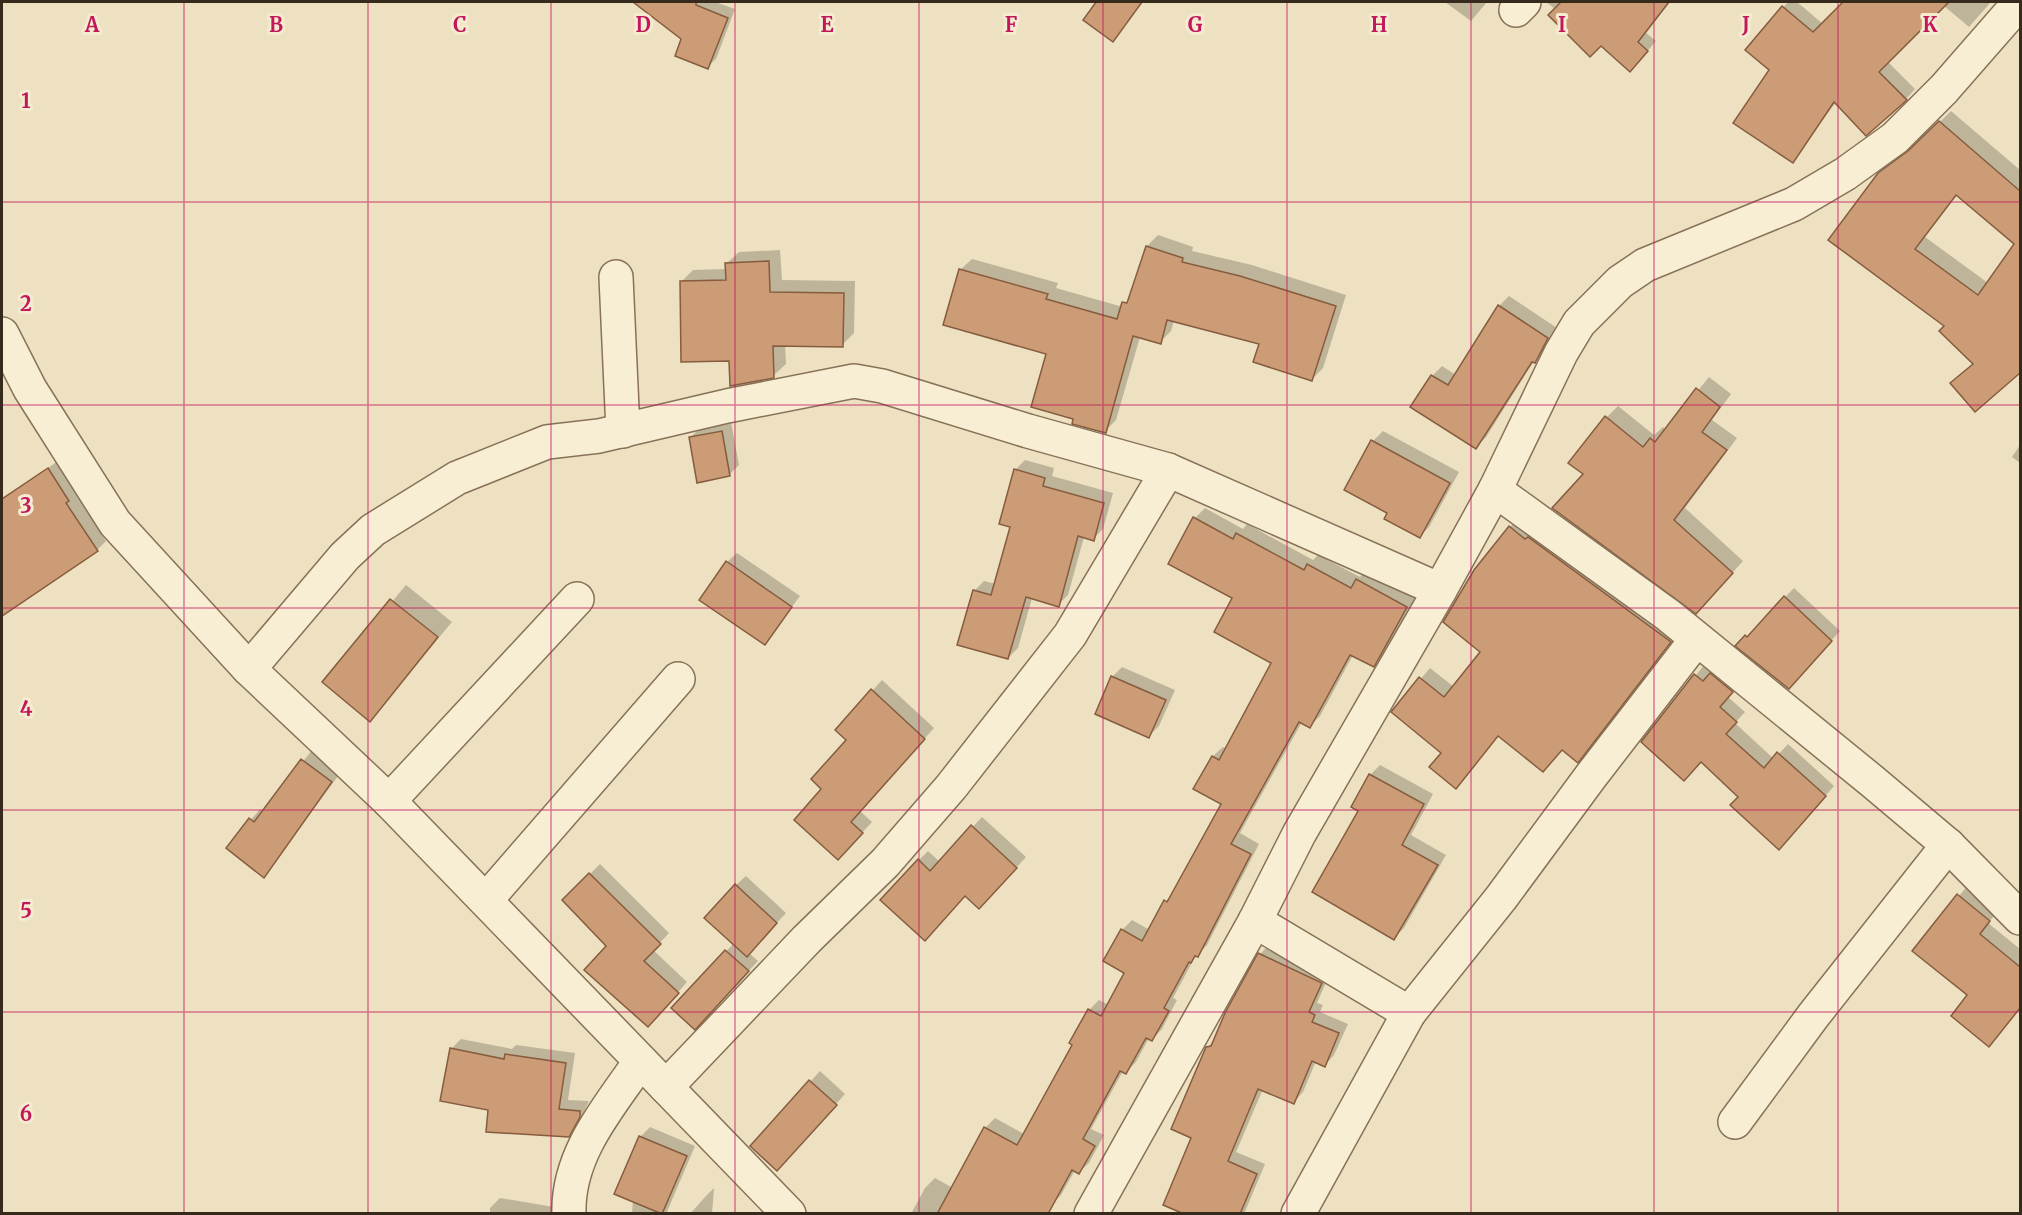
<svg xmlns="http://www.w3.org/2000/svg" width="2022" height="1215" font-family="Merriweather,serif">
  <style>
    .shadow { fill: #0003; fill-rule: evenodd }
    .building { fill: #cc9c76; stroke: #865c3e; stroke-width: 1.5; fill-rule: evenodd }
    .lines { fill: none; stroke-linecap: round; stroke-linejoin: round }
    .street-casing { stroke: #877258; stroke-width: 36 }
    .street { stroke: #f8eed4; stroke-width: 33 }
    .grid { fill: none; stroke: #c2185b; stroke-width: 1.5; stroke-opacity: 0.55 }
    .grid-label { font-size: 20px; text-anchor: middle; font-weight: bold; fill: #c2185b; stroke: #f5ebd0; stroke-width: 6; stroke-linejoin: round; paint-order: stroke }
  </style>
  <rect width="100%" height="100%" fill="#ede1c1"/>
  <g class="shadow">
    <path d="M 662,2 L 715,2 L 735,9 L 716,59 L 707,67 L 683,39 L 652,14 Z"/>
    <path d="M 1097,2 L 1143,2 L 1113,40 L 1085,19 Z"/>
    <path d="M 1445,2 L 1487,2 L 1471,21 Z"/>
    <path d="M 1546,2 L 1670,2 L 1646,33 L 1656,41 L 1639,61 L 1601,44 Z"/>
    <path d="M 1788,2 L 1797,2 L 1823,24 L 1845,2 L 1991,2 L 1969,27 L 1943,5 L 1887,61 L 1915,89 L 1906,99 L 1836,102 L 1792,161 L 1771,69 L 1747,50 Z"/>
    <path d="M 1951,111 L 2020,170 L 2020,368 L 1975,410 L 1974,363 L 1946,326 L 1879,174 L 1922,140 ZM 1958,194 L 2016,244 L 1988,283 L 1925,237 Z"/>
    <path d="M 1158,235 L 1193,247 L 1192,251 L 1252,265 L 1346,295 L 1323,368 L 1312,379 L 1261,343 L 1174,321 L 1171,331 L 1160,342 L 1140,337 L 1116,420 L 1105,431 L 1075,418 L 1048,353 L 960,270 L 972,259 L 1058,283 L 1056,288 L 1123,307 L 1131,295 L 1147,246 Z"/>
    <path d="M 780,250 L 782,280 L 855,281 L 854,333 L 842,345 L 785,344 L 786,364 L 773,376 L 731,359 L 681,282 L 693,270 L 727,269 L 726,264 L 739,252 Z"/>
    <path d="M 1509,296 L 1557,328 L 1545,351 L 1534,361 L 1486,437 L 1476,447 L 1432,376 L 1442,366 L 1456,375 L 1499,306 Z"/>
    <path d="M 1709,377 L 1731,394 L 1712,420 L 1737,438 L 1685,508 L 1743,561 L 1708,600 L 1585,474 L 1607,417 L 1618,406 L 1654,435 L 1663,427 L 1666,430 Z"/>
    <path d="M 731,422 L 739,465 L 729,475 L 690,438 L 700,428 Z"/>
    <path d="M 1383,431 L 1459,472 L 1429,527 L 1419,537 L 1389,513 L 1346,489 L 1373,441 Z"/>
    <path d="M 2020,445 L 2020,463 L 2012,457 Z"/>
    <path d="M 1025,460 L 1054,468 L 1052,476 L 1113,493 L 1103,529 L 1093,539 L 1084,537 L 1068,595 L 1058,605 L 1032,598 L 1018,648 L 1008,658 L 974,591 L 984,581 L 996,584 L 1012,526 L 1015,470 Z"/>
    <path d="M 58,461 L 77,491 L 75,493 L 106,541 L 97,550 L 9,609 L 2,598 L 2,500 Z"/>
    <path d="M 1205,508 L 1243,529 L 1247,524 L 1313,560 L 1318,555 L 1360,577 L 1367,570 L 1416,596 L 1383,655 L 1373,665 L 1353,655 L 1320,716 L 1310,726 L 1302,722 L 1240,833 L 1259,844 L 1207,945 L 1195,957 L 1173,998 L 1177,1000 L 1162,1029 L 1152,1039 L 1149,1038 L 1136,1062 L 1126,1072 L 1123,1071 L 1091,1129 L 1104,1135 L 1089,1163 L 1079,1172 L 1075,1170 L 1061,1195 L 1051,1205 L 984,1214 L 911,1214 L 925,1188 L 935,1178 L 953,1188 L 985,1128 L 995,1118 L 1024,1134 L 1074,1044 L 1089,1010 L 1099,1000 L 1109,1005 L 1126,972 L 1122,930 L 1132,920 L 1150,930 L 1166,901 L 1174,893 L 1223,803 L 1195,789 L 1213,756 L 1223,747 L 1227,749 L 1273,663 L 1234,598 L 1195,518 Z"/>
    <path d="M 1520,517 L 1680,631 L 1587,751 L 1499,735 L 1456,787 L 1443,753 L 1393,712 L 1430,668 L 1454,687 L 1482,651 L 1510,527 Z"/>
    <path d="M 737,553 L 800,596 L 765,643 L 727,562 Z"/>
    <path d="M 406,585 L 452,622 L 370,719 L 325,682 Z"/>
    <path d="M 1794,588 L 1840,631 L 1798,678 L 1738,646 Z"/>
    <path d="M 1704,665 L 1742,682 L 1728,697 L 1745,712 L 1735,723 L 1774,759 L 1788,744 L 1834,786 L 1788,838 L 1701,761 L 1643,742 Z"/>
    <path d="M 1122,667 L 1175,690 L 1159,726 L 1149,736 L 1112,677 Z"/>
    <path d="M 882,680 L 934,728 L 860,811 L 872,822 L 848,848 L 823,789 L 848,740 L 837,730 Z"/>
    <path d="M 312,750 L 341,772 L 264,876 L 228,847 L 260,809 L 264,812 Z"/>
    <path d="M 1380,765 L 1433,794 L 1411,835 L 1446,855 L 1404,928 L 1394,938 L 1360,810 L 1370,775 Z"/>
    <path d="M 982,817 L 1026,857 L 989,898 L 966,895 L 934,929 L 919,860 L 928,851 L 940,862 Z"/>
    <path d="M 600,864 L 669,933 L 653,950 L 687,982 L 658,1015 L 608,946 L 564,900 Z"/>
    <path d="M 746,876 L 786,913 L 749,953 L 758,961 L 704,1018 L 673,1008 L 734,943 L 736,885 Z"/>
    <path d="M 1968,885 L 1999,910 L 1988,923 L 2020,949 L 2020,1008 L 1989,1045 L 1969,995 L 1914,951 Z"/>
    <path d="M 1269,945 L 1330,973 L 1317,1003 L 1323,1005 L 1320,1012 L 1348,1024 L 1334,1055 L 1325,1065 L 1316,1061 L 1303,1092 L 1294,1102 L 1263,1089 L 1236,1152 L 1265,1164 L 1244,1214 L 1188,1214 L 1193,1137 L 1207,1048 L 1215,1040 L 1260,954 Z"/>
    <path d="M 461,1039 L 512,1049 L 516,1045 L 575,1053 L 568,1100 L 589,1101 L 578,1125 L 568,1136 L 451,1049 Z"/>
    <path d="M 820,1071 L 845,1094 L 787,1159 L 752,1146 Z"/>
    <path d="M 650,1127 L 695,1146 L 666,1214 L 632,1214 L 633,1200 L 616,1193 L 640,1137 Z"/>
    <path d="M 714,1188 L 712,1214 L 690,1214 L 706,1196 Z"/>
    <path d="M 500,1198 L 554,1207 L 553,1214 L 490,1214 L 490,1208 Z"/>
  </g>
  <g class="building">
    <path d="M 633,2 L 696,2 L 696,5 L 728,18 L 708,69 L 675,56 L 681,39 Z"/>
    <path d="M 1096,2 L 1142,2 L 1113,42 L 1083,20 Z"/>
    <path d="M 1561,2 L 1669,2 L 1638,42 L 1648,51 L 1630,72 L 1601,46 L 1590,57 L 1548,15 Z"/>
    <path d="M 1843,2 L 1949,2 L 1879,72 L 1907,100 L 1866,136 L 1834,102 L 1793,163 L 1733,123 L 1769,70 L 1745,50 L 1782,6 L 1813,32 Z"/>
    <path d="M 1939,121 L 2020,191 L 2020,373 L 1975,412 L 1950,383 L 1973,364 L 1939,331 L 1944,326 L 1828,240 L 1878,173 L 1908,151 ZM 1956,195 L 2014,244 L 1978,295 L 1915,249 Z"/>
    <path d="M 1146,246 L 1183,258 L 1182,262 L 1240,276 L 1336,306 L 1312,381 L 1253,362 L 1259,344 L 1167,320 L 1161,344 L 1133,336 L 1106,433 L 1072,424 L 1073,419 L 1031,407 L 1046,354 L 943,325 L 959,269 L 1048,294 L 1046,299 L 1117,319 L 1122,302 L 1127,303 Z"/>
    <path d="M 769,261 L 770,292 L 844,293 L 843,347 L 773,346 L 774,378 L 730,386 L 729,361 L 681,362 L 680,281 L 726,280 L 725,263 Z"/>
    <path d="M 1498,305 L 1548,338 L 1535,363 L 1532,362 L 1476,449 L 1410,407 L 1431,375 L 1448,385 Z"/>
    <path d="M 1696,388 L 1720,407 L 1702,432 L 1727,450 L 1674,520 L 1733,573 L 1696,614 L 1552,508 L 1583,474 L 1568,463 L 1605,416 L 1643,447 L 1650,438 L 1655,442 Z"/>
    <path d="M 722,431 L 730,476 L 697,483 L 689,437 Z"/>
    <path d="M 1371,440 L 1450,483 L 1420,538 L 1384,519 L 1387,513 L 1344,490 Z"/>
    <path d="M 48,468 L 69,501 L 66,503 L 98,551 L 2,616 L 2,499 Z"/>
    <path d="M 1014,469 L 1045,478 L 1043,486 L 1104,503 L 1094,541 L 1078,536 L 1059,607 L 1026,597 L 1008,659 L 957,645 L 973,590 L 991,595 L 1010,527 L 999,524 Z"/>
    <path d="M 1193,517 L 1233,539 L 1236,533 L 1304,570 L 1307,564 L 1351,588 L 1356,579 L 1407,607 L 1374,667 L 1350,655 L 1310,728 L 1299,722 L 1231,844 L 1251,854 L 1198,957 L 1195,956 L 1191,963 L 1189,962 L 1164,1008 L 1169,1011 L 1152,1041 L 1146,1038 L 1126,1074 L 1120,1071 L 1083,1139 L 1095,1146 L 1079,1174 L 1072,1170 L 1048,1214 L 937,1214 L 984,1127 L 1017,1145 L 1072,1045 L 1069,1043 L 1088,1009 L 1101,1016 L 1124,973 L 1103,961 L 1121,929 L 1142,941 L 1164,900 L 1167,902 L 1221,804 L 1193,789 L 1212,756 L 1219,760 L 1271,663 L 1214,632 L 1232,598 L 1168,564 Z"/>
    <path d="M 1509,526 L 1525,539 L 1528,537 L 1671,642 L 1578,763 L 1562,750 L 1543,772 L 1498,736 L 1456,789 L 1429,767 L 1441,753 L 1391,712 L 1419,677 L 1444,697 L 1480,652 L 1443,622 L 1474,570 Z"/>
    <path d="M 726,561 L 792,607 L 765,645 L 699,600 Z"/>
    <path d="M 1784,596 L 1832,641 L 1789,689 L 1735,646 L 1745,635 L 1747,637 Z"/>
    <path d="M 390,599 L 438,637 L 370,722 L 322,682 Z"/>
    <path d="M 1710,673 L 1733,692 L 1720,707 L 1737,722 L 1726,734 L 1764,768 L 1777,752 L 1826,796 L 1779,850 L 1730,805 L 1738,797 L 1701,762 L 1684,781 L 1641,742 L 1694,674 L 1703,681 Z"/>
    <path d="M 1111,676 L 1166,700 L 1149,738 L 1095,714 Z"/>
    <path d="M 871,689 L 925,739 L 851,822 L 863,833 L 838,860 L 794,820 L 821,789 L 811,779 L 846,740 L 835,730 Z"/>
    <path d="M 301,759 L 332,782 L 264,878 L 226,848 L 249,818 L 254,822 Z"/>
    <path d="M 1369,774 L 1424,804 L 1402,845 L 1438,865 L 1394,940 L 1312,892 L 1358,811 L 1351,807 Z"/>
    <path d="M 971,825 L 1017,868 L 979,909 L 965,896 L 925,941 L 880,900 L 918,859 L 930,871 Z"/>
    <path d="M 589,873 L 661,944 L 644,961 L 679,993 L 648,1027 L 584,970 L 606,946 L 562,900 Z"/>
    <path d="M 735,884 L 777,923 L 747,957 L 704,918 Z"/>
    <path d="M 1957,894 L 1990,921 L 1980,934 L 2020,967 L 2020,1008 L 1989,1047 L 1951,1016 L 1967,995 L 1912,951 Z"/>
    <path d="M 725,950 L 749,971 L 695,1030 L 671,1008 Z"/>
    <path d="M 1258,953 L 1322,983 L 1309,1012 L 1315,1015 L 1312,1022 L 1339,1033 L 1325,1067 L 1312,1061 L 1294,1104 L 1258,1089 L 1228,1161 L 1257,1174 L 1240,1214 L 1184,1214 L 1163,1205 L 1191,1138 L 1171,1129 L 1206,1047 L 1211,1046 L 1225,1013 Z"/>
    <path d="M 450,1048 L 504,1059 L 505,1054 L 566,1063 L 559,1109 L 580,1111 L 580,1117 L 569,1137 L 486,1132 L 488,1110 L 440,1101 Z"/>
    <path d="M 809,1080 L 837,1105 L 777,1171 L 750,1146 Z"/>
    <path d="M 639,1136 L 687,1156 L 662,1214 L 614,1194 Z"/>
  </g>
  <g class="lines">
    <g class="street-casing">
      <g id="street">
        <path d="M 1516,10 L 1524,2"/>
        <path d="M 616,277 L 623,431"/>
        <path d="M 2,334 L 30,389 L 115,523 L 249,669 L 389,801 L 789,1214"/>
        <path d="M 1495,490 L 1668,615 L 1872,781 L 1948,845 L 2020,918"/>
        <path d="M 249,669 L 345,556 L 373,530 L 457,478 L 547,442 L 599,436 L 727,406 L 854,381 L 882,386 L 1028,431 L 1168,470 L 1440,590"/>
        <path d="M 389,801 L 577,599"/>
        <path d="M 486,900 L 678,679"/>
        <path d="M 1255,921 L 1409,1013"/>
        <path d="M 666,1087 L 807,939 L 885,863 L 951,787 L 1070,635 L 1168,470"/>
        <path d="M 1735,1122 L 1813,1016 L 1948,845"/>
        <path d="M 569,1214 C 567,1155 608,1108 640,1062"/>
        <path d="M 1091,1214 L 1255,921 L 1299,834 L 1440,590 L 1495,490 L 1561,353 L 1579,323 L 1620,282 L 1645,265 L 1794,204 L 1845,174 L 1895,138 L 1944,89 L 2020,2"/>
        <path d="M 1298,1214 L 1409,1013 L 1501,898 L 1591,776 L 1696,640"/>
      </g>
    </g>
    <use href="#street" class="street"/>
  </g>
  <path class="grid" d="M 184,2 L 184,1214M 368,2 L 368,1214M 551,2 L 551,1214M 735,2 L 735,1214M 919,2 L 919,1214M 1103,2 L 1103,1214M 1287,2 L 1287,1214M 1471,2 L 1471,1214M 1654,2 L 1654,1214M 1838,2 L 1838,1214M 2,202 L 2020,202M 2,405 L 2020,405M 2,608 L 2020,608M 2,810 L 2020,810M 2,1012 L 2020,1012"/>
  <g class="grid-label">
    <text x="92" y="32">A</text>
    <text x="276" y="32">B</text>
    <text x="460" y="32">C</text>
    <text x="643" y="32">D</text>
    <text x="827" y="32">E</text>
    <text x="1011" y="32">F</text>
    <text x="1195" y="32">G</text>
    <text x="1379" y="32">H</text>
    <text x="1562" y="32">I</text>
    <text x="1746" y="32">J</text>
    <text x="1930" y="32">K</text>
    <text x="26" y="108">1</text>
    <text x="26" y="311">2</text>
    <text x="26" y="513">3</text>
    <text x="26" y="716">4</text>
    <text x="26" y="918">5</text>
    <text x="26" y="1121">6</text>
  </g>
  <rect width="2022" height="1215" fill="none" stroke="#362a1d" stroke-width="6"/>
</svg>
